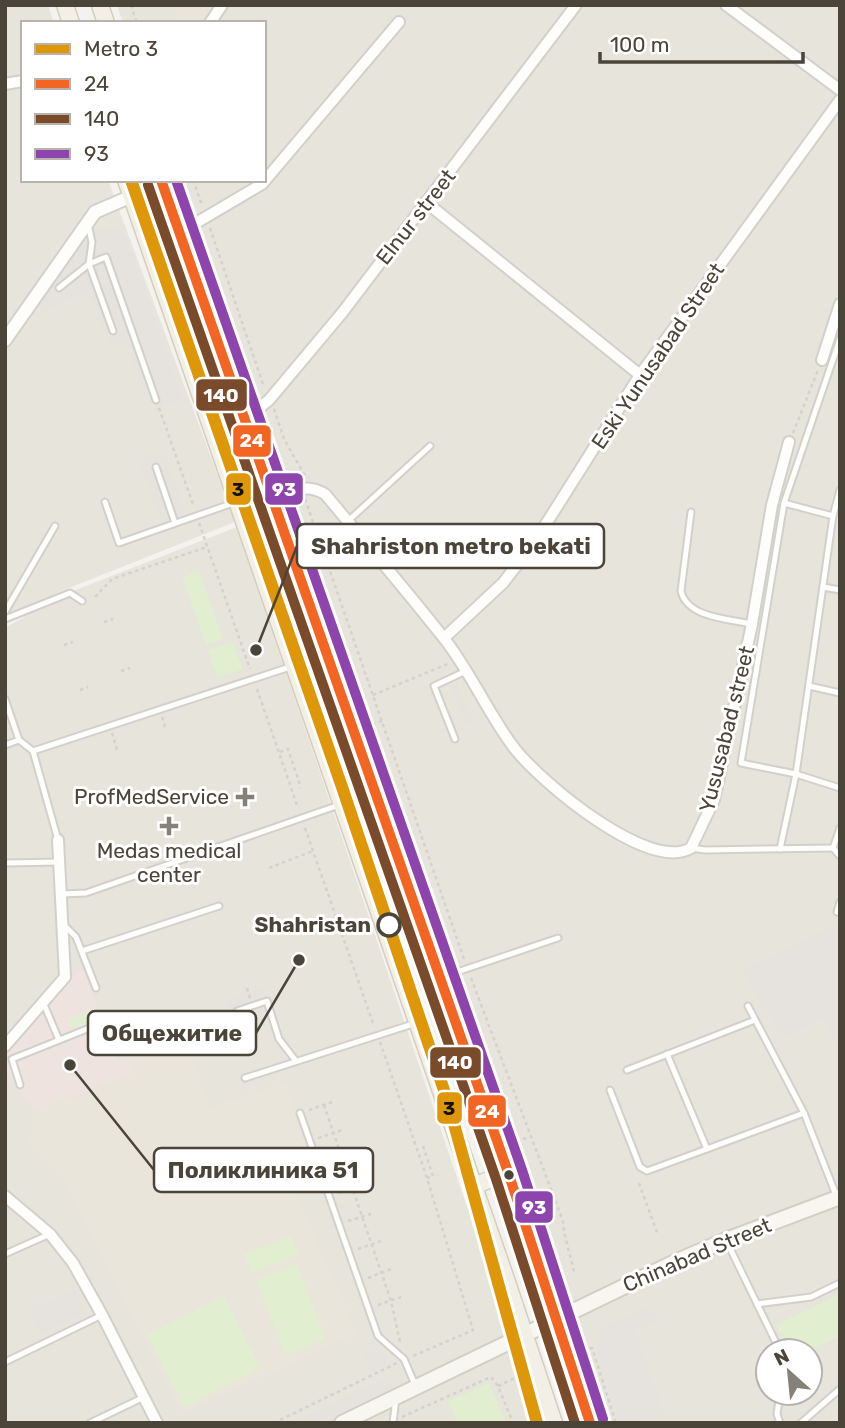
<svg xmlns="http://www.w3.org/2000/svg" width="845" height="1428" font-family="Rubik,sans-serif">
  <style>
    .residential { fill: #e7e4dc; fill-rule: evenodd }
    .industrial { fill: #e6e2de }
    .education { fill: #eae5da }
    .medical { fill: #eee3df }
    .green { fill: #e1eecf }
    .parking { fill: #e6e3df }
    .lines { fill: none; stroke-linecap: round; stroke-linejoin: round }
    .service-casing { stroke: #d2d0cb; stroke-width: 9 }
    .minor-casing { stroke: #d2d0cb; stroke-width: 14 }
    .tertiary-casing { stroke: #d2d0cb; stroke-width: 16 }
    .secondary-casing { stroke: #d3cfc5; stroke-width: 18 }
    .primary-casing { stroke: #d6cebb; stroke-width: 19 }
    .path { stroke: #d3d2cc; stroke-width: 2.5; stroke-dasharray: 3.5 3.5; stroke-linecap: butt }
    .service { stroke: #fdfdfc; stroke-width: 5 }
    .minor { stroke: #fdfdfc; stroke-width: 10 }
    .tertiary { stroke: #fdfdfc; stroke-width: 12 }
    .secondary { stroke: #f7f6f1; stroke-width: 14 }
    .primary { stroke: #f2efe6; stroke-width: 16 }
    .bus-1-casing { stroke: #fff; stroke-width: 16 }
    .bus-2-casing { stroke: #fff; stroke-width: 16 }
    .bus-3-casing { stroke: #fff; stroke-width: 16 }
    .bus-1 { stroke: #f26522; stroke-width: 10 }
    .bus-2 { stroke: #7a4b2a; stroke-width: 10 }
    .bus-3 { stroke: #8e44ad; stroke-width: 10 }
    .metro-1-casing { stroke: #fff; stroke-width: 18 }
    .metro-1 { stroke: #dd9709; stroke-width: 12 }
    .poi-dot { fill: #868178; stroke: #fff; stroke-width: 2.5 }
    .stop-dot { fill: #fff; stroke: #4b4439; stroke-width: 3.5 }
    .bus-dot { fill: #4b4439; stroke: #fff; stroke-width: 2.5 }
    .labels { text-anchor: middle; stroke-width: 6; stroke-linejoin: round; paint-order: stroke }
    .street-label { font-size: 21px; fill: #4b4439; stroke: #fff }
    .poi-label { font-size: 21px; fill: #4b4439; stroke: #fff; text-anchor: end }
    .stop-label { font-size: 21px; font-weight: bold; fill: #4b4439; stroke: #fff; text-anchor: end }
    .leader { fill: none; stroke: #4b4439; stroke-width: 2.5 }
    .callout-dot { fill: #4b4439; stroke: #fff; stroke-width: 2.5 }
    .callout { fill: #fff; stroke: #4b4439; stroke-width: 2.5 }
    .callout-label { font-size: 23px; text-anchor: middle; font-weight: bold; fill: #4b4439 }
    .line-badge { stroke: #fff; stroke-width: 2.5 }
    .badge-label { font-size: 19px; text-anchor: middle; font-weight: bold; fill: #fff }
    .pale-badge-label { font-size: 19px; text-anchor: middle; font-weight: bold; fill: #111 }
  </style>
  <rect width="100%" height="100%" fill="#f4f2ee"/>
  <g class="residential">
    <path d="M 5,5 L 48,5 L 54,23 L 23,23 L 23,180 L 108,180 L 235,522 L 59,592 L 5,625 Z"/>
    <path d="M 117,5 L 840,5 L 840,1423 L 590,1423 L 531,1279 L 268,506 L 297,488 L 290,482 L 254,403 L 176,180 L 264,180 L 264,23 L 123,23 ZM 768,1351 L 810,1351 L 810,1393 L 768,1393 Z"/>
    <path d="M 237,527 L 540,1423 L 5,1423 L 5,628 L 60,596 Z"/>
  </g>
  <path class="industrial" d="M 840,923 L 840,1051 L 824,1019 L 784,1038 L 758,1001 L 743,969 Z"/>
  <g class="education">
    <path d="M 171,5 L 210,5 L 197,23 L 179,23 Z"/>
    <path d="M 184,1037 L 210,1108 L 285,1083 L 309,1158 L 285,1168 L 357,1334 L 182,1413 L 61,1177 L 29,1142 L 34,1110 L 134,1074 L 128,1056 Z"/>
  </g>
  <path class="medical" d="M 82,966 L 117,1060 L 128,1056 L 134,1074 L 34,1110 L 5,1073 L 5,1056 Z"/>
  <g class="green">
    <path d="M 199,571 L 223,639 L 206,645 L 182,577 Z"/>
    <path d="M 233,642 L 243,669 L 217,678 L 208,650 Z"/>
    <path d="M 96,1009 L 99,1018 L 71,1029 L 67,1019 Z"/>
    <path d="M 291,1236 L 299,1255 L 252,1273 L 244,1254 Z"/>
    <path d="M 297,1264 L 326,1339 L 285,1355 L 256,1280 Z"/>
    <path d="M 840,1294 L 840,1336 L 809,1351 L 789,1351 L 776,1325 Z"/>
    <path d="M 224,1296 L 261,1368 L 184,1407 L 147,1335 Z"/>
    <path d="M 489,1383 L 506,1423 L 457,1423 L 448,1401 Z"/>
  </g>
  <g class="parking">
    <path d="M 123,228 L 183,400 L 157,409 L 152,394 L 145,395 L 126,341 L 110,346 L 92,300 L 76,295 L 43,312 L 39,304 L 93,229 Z"/>
    <path d="M 163,452 L 186,513 L 161,522 L 139,461 Z"/>
    <path d="M 456,683 L 473,722 L 466,725 L 449,687 Z"/>
    <path d="M 267,986 L 276,1014 L 234,1028 L 225,1000 Z"/>
    <path d="M 74,1288 L 86,1312 L 40,1335 L 28,1310 Z"/>
    <path d="M 653,1305 L 659,1321 L 635,1330 L 664,1413 L 644,1420 L 644,1423 L 620,1423 L 596,1352 L 602,1327 Z"/>
    <path d="M 375,1348 L 386,1355 L 394,1363 L 373,1373 L 363,1354 Z"/>
    <path d="M 381,1378 L 394,1387 L 320,1423 L 292,1423 Z"/>
  </g>
  <g class="lines">
    <g class="service-casing">
      <g id="service">
        <path d="M 88,224 L 92,242 L 89,264 L 113,331"/>
        <path d="M 59,288 L 89,264 L 106,257 L 156,400"/>
        <path d="M 840,339 L 784,503 L 833,516 L 840,490"/>
        <path d="M 156,467 L 175,523"/>
        <path d="M 105,502 L 119,543 L 236,502"/>
        <path d="M 784,503 L 741,763 L 796,774 L 833,516"/>
        <path d="M 691,512 L 681,591 C 687,618 729,619 752,624"/>
        <path d="M 348,521 L 430,446"/>
        <path d="M 823,587 L 840,590"/>
        <path d="M 5,612 L 55,526"/>
        <path d="M 5,619 L 70,593 L 82,601"/>
        <path d="M 809,686 L 840,693"/>
        <path d="M 5,699 L 19,740 L 33,751 L 58,840"/>
        <path d="M 455,739 L 434,686 L 466,671"/>
        <path d="M 5,745 L 19,740"/>
        <path d="M 33,751 L 293,666"/>
        <path d="M 840,828 L 833,848 L 840,856"/>
        <path d="M 691,848 L 705,850 L 833,848"/>
        <path d="M 780,849 L 796,774 L 840,788"/>
        <path d="M 5,863 L 60,862"/>
        <path d="M 62,894 L 86,893 L 339,805"/>
        <path d="M 837,912 L 840,902"/>
        <path d="M 65,926 L 76,937 L 96,988"/>
        <path d="M 82,951 L 219,906"/>
        <path d="M 442,977 L 558,938"/>
        <path d="M 43,1002 L 59,1040"/>
        <path d="M 748,1006 L 804,1113 L 836,1195"/>
        <path d="M 237,1011 L 267,1001 L 279,1039 L 296,1061"/>
        <path d="M 667,1054 L 707,1149 L 804,1113"/>
        <path d="M 627,1070 L 755,1020"/>
        <path d="M 245,1078 L 416,1023"/>
        <path d="M 20,1085 L 12,1059 L 92,1027"/>
        <path d="M 610,1090 L 640,1167 L 647,1171 L 707,1149"/>
        <path d="M 300,1113 L 378,1336 L 404,1359 L 416,1387"/>
        <path d="M 726,1240 L 780,1351"/>
        <path d="M 5,1254 L 50,1234"/>
        <path d="M 757,1304 L 811,1297 L 840,1283"/>
        <path d="M 5,1362 L 102,1315"/>
        <path d="M 780,1393 L 777,1414 L 780,1423"/>
        <path d="M 90,1423 L 144,1397"/>
        <path d="M 393,1423 L 396,1398"/>
        <path d="M 801,1423 L 840,1389"/>
      </g>
    </g>
    <g class="minor-casing">
      <g id="minor">
        <path d="M 726,5 L 840,90"/>
        <path d="M 210,23 L 222,5"/>
        <path d="M 5,84 L 23,81"/>
        <path d="M 427,203 L 640,375"/>
        <path d="M 179,233 L 262,184 L 399,22"/>
        <path d="M 822,360 L 840,304"/>
        <path d="M 244,420 L 269,400 L 342,313 L 576,5"/>
        <path d="M 274,506 C 294,493 302,481 325,494 C 365,542 405,589 443,637 C 471,672 488,714 515,749 C 541,782 649,873 691,848 L 714,800 L 752,624 L 772,505 L 789,442"/>
        <path d="M 444,638 L 503,583 L 534,543 L 640,375 L 840,100"/>
        <path d="M 5,1046 L 65,977 L 58,840"/>
        <path d="M 5,1196 L 50,1234 L 73,1263 L 102,1315 L 157,1423"/>
      </g>
    </g>
    <g class="tertiary-casing">
      <path id="tertiary" d="M 5,340 L 95,212 L 132,196"/>
    </g>
    <g class="secondary-casing">
      <path id="secondary" d="M 342,1423 L 675,1262 L 726,1240 L 840,1197"/>
    </g>
    <g class="primary-casing">
      <g id="primary">
        <path d="M 65,5 L 71,23"/>
        <path d="M 100,5 L 106,23"/>
        <path d="M 126,180 L 507,1282 L 554,1423"/>
        <path d="M 161,180 L 509,1175 L 590,1423"/>
        <path d="M 474,1186 L 508,1172"/>
      </g>
    </g>
    <g class="path">
      <path d="M 131,5 L 137,23"/>
      <path d="M 193,180 L 202,205"/>
      <path d="M 210,228 L 264,387"/>
      <path d="M 159,408 L 194,507"/>
      <path d="M 274,409 L 284,439 L 304,474 L 309,477"/>
      <path d="M 793,433 L 818,370"/>
      <path d="M 305,499 L 464,959"/>
      <path d="M 199,523 L 250,669"/>
      <path d="M 95,597 L 112,579 L 207,547"/>
      <path d="M 104,622 L 113,619"/>
      <path d="M 64,645 L 73,642"/>
      <path d="M 121,671 L 130,668"/>
      <path d="M 257,689 L 298,808"/>
      <path d="M 80,690 L 88,687"/>
      <path d="M 373,695 L 450,663"/>
      <path d="M 162,717 L 166,730"/>
      <path d="M 382,721 L 370,725 L 382,759"/>
      <path d="M 112,733 L 117,750"/>
      <path d="M 280,752 L 288,749 L 301,788"/>
      <path d="M 305,828 L 374,1026"/>
      <path d="M 269,868 L 313,851"/>
      <path d="M 471,978 L 563,1221 L 564,1232 L 575,1275"/>
      <path d="M 247,988 L 250,998"/>
      <path d="M 380,1042 L 427,1178 L 473,1330 L 413,1356"/>
      <path d="M 324,1105 L 391,1301 L 400,1342"/>
      <path d="M 309,1110 L 332,1102"/>
      <path d="M 507,1114 L 517,1141 L 530,1137"/>
      <path d="M 318,1138 L 342,1130"/>
      <path d="M 423,1146 L 433,1176 L 427,1178"/>
      <path d="M 328,1166 L 351,1158"/>
      <path d="M 639,1183 L 658,1235"/>
      <path d="M 338,1193 L 361,1186"/>
      <path d="M 348,1221 L 371,1214"/>
      <path d="M 358,1249 L 381,1241"/>
      <path d="M 368,1278 L 391,1269"/>
      <path d="M 378,1305 L 401,1297"/>
      <path d="M 583,1351 L 592,1348 L 616,1423"/>
      <path d="M 498,1386 L 517,1377"/>
      <path d="M 402,1417 L 491,1377 L 498,1386 L 513,1423"/>
      <path d="M 274,1423 L 397,1363"/>
    </g>
    <use href="#service" class="service"/>
    <use href="#minor" class="minor"/>
    <use href="#tertiary" class="tertiary"/>
    <use href="#secondary" class="secondary"/>
    <use href="#primary" class="primary"/>
    <g class="bus-1-casing">
      <path id="bus-1" d="M 161,180 L 509,1175 L 590,1423"/>
    </g>
    <g class="bus-2-casing">
      <path id="bus-2" d="M 148,185 L 496,1179 L 575,1423"/>
    </g>
    <g class="bus-3-casing">
      <path id="bus-3" d="M 176,180 L 522,1170 L 603,1419"/>
    </g>
    <use href="#bus-1" class="bus-1"/>
    <use href="#bus-2" class="bus-2"/>
    <use href="#bus-3" class="bus-3"/>
    <g class="metro-1-casing">
      <path id="metro-1" d="M 131,180 L 342,787 L 447,1099 L 537,1423"/>
    </g>
    <use href="#metro-1" class="metro-1"/>
  </g>
  <g class="poi-dot">
    <path d="M241.5 786.5h7v7h7v7h-7v7h-7v-7h-7v-7h7z"/>
    <path d="M165.5 815.5h7v7h7v7h-7v7h-7v-7h-7v-7h7z"/>
  </g>
  <circle class="stop-dot" cx="389" cy="925" r="11"/>
  <circle class="bus-dot" cx="509" cy="1175" r="6"/>
  <g class="labels">
    <g class="street-label">
      <text transform="translate(416 217) rotate(-52)" y="7">Elnur street</text>
      <text transform="translate(658 356) rotate(-56)" y="7">Eski Yunusabad Street</text>
      <text transform="translate(727 729) rotate(-76)" y="7">Yususabad street</text>
      <text transform="translate(697 1255) rotate(-23)" y="7">Chinabad Street</text>
    </g>
    <g class="poi-label">
      <text x="229" y="804">ProfMedService</text>
      <text x="169" y="858" text-anchor="middle">Medas medical<tspan x="169" dy="24">center</tspan></text>
    </g>
    <g class="stop-label">
      <text x="371" y="932">Shahristan</text>
    </g>
  </g>
  <path class="leader" d="M256 650L297 546M299 960L256 1033M70 1065L154 1170"/>
  <g class="callout-dot">
    <circle cx="256" cy="650" r="7"/>
    <circle cx="299" cy="960" r="7"/>
    <circle cx="70" cy="1065" r="7"/>
  </g>
  <g class="callout">
    <rect x="297" y="524" width="307" height="44" rx="7"/>
    <rect x="88" y="1011" width="168" height="44" rx="7"/>
    <rect x="154" y="1148" width="219" height="44" rx="7"/>
  </g>
  <g class="callout-label">
    <text x="451" y="554">Shahriston metro bekati</text>
    <text x="172" y="1041">Общежитие</text>
    <text x="263" y="1178">Поликлиника 51</text>
  </g>
  <g class="line-badge">
    <rect x="195" y="378" width="53" height="34" rx="7" fill="#7a4b2a"/>
    <rect x="232" y="424" width="40" height="34" rx="7" fill="#f26522"/>
    <rect x="225" y="472" width="27" height="34" rx="7" fill="#dd9709"/>
    <rect x="264" y="472" width="40" height="34" rx="7" fill="#8e44ad"/>
    <rect x="429" y="1046" width="53" height="33" rx="7" fill="#7a4b2a"/>
    <rect x="436" y="1091" width="27" height="34" rx="7" fill="#dd9709"/>
    <rect x="467" y="1094" width="40" height="34" rx="7" fill="#f26522"/>
    <rect x="514" y="1190" width="40" height="34" rx="7" fill="#8e44ad"/>
  </g>
  <g class="badge-label">
    <text x="221" y="402">140</text>
    <text x="252" y="447">24</text>
    <text x="284" y="496">93</text>
    <text x="455" y="1069">140</text>
    <text x="487" y="1118">24</text>
    <text x="534" y="1214">93</text>
  </g>
  <g class="pale-badge-label">
    <text x="238" y="496">3</text>
    <text x="449" y="1115">3</text>
  </g>
  <rect width="845" height="1428" fill="none" stroke="#4b4439" stroke-width="14"/>
  <rect x="21" y="21" width="245" height="161" fill="#ffffff" stroke="#b7b4b0" stroke-width="2"/>
  <rect x="35" y="44" width="35" height="10" fill="#dd9709" stroke="#b7b4b0" stroke-width="2"/>
  <text x="84" y="56" font-size="21" fill="#4b4439">Metro 3</text>
  <rect x="35" y="79" width="35" height="10" fill="#f26522" stroke="#b7b4b0" stroke-width="2"/>
  <text x="84" y="91" font-size="21" fill="#4b4439">24</text>
  <rect x="35" y="114" width="35" height="10" fill="#7a4b2a" stroke="#b7b4b0" stroke-width="2"/>
  <text x="84" y="126" font-size="21" fill="#4b4439">140</text>
  <rect x="35" y="149" width="35" height="10" fill="#8e44ad" stroke="#b7b4b0" stroke-width="2"/>
  <text x="84" y="161" font-size="21" fill="#4b4439">93</text>
  <g transform="translate(789 1372) rotate(333)"><circle r="33" fill="#ffffff" stroke="#b7b4b0" stroke-width="2"/>
  <path d="M0-5L12 26L0 18L-12 26Z" fill="#868178"/>
  <text y="-10" font-size="19" font-weight="bold" text-anchor="middle" fill="#4b4439">N</text>
  </g>
  <path d="M600 52v10h203v-10" fill="none" stroke="#4b4439" stroke-width="3.5"/>
  <text x="610" y="52" font-size="21" fill="#4b4439" stroke="#ffffff" stroke-width="5" paint-order="stroke">100 m</text>
</svg>
